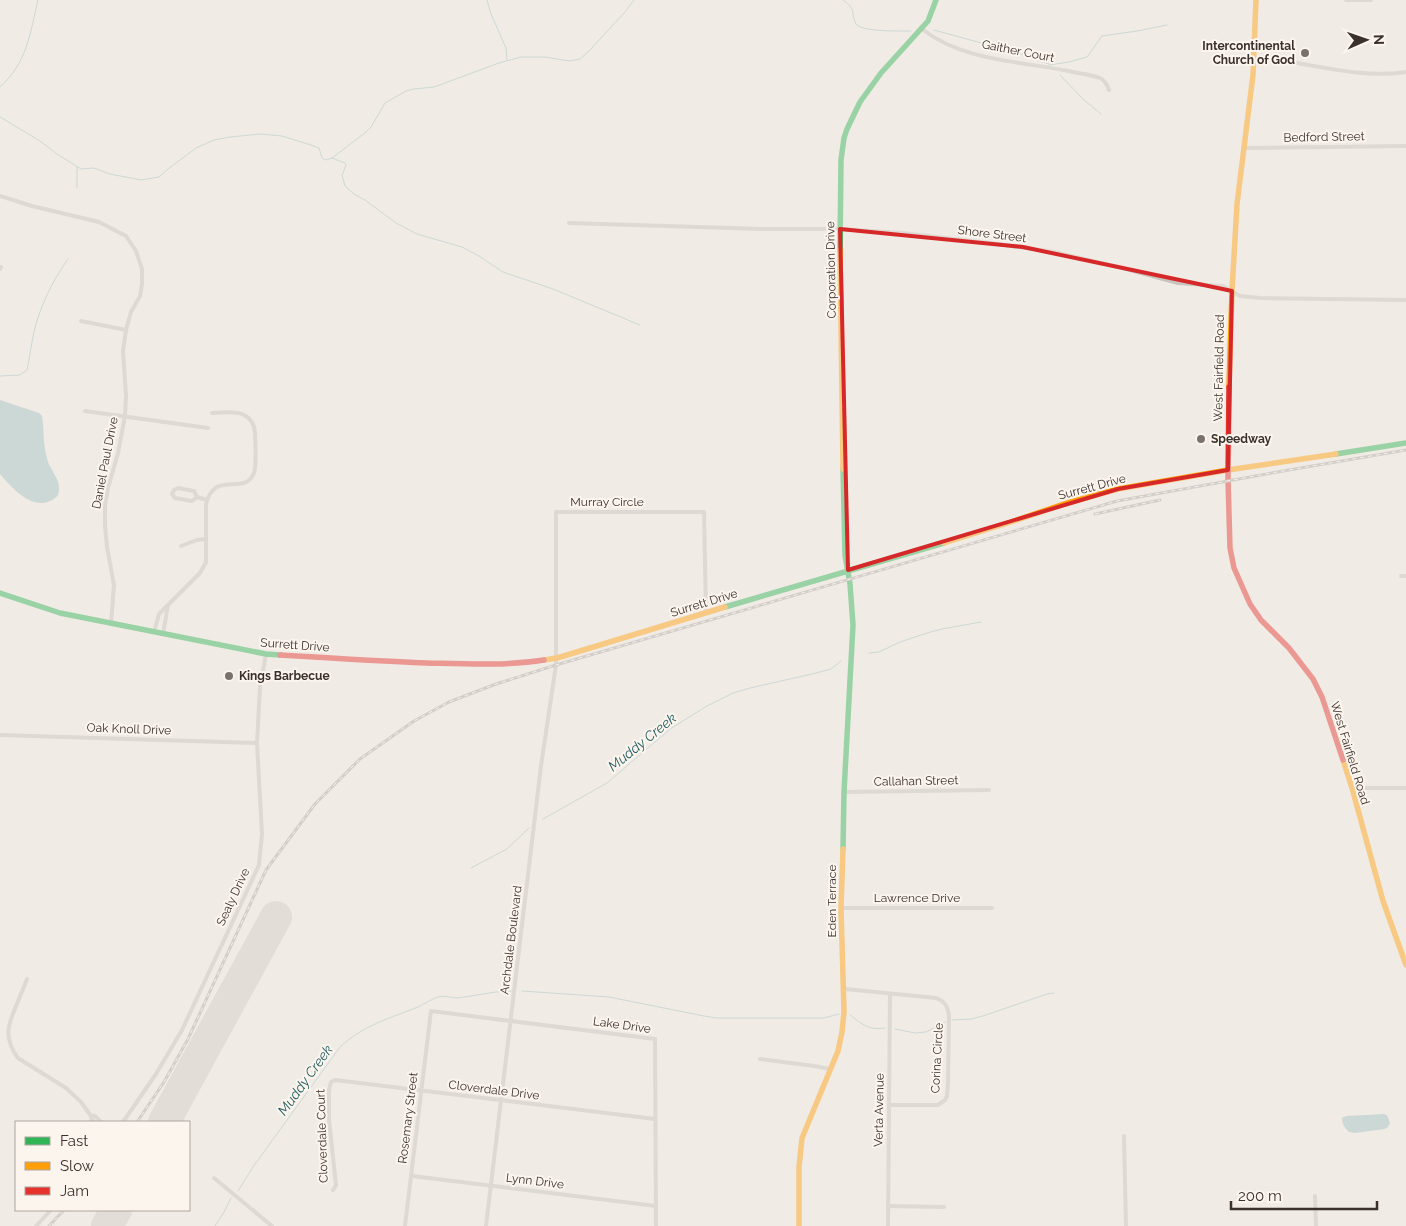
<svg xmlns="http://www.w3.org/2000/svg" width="1406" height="1226" font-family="Raleway,sans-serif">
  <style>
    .water { fill: #a1c2c1 }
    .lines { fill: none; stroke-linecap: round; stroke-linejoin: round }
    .stream { stroke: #a1c2c1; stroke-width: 1 }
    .runway { stroke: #d0ccc6; stroke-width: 32 }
    .street { stroke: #c9c3be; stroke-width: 4 }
    .fast { stroke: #30b455; stroke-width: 5.5 }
    .slow { stroke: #ff9f0a; stroke-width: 5.5 }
    .jam { stroke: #e5322d; stroke-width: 5.5 }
    .rail-casing { stroke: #b1aca8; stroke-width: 3 }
    .rail { stroke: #fbf5ee; stroke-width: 1; stroke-dasharray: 4; stroke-linecap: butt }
    .marked { fill: none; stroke: #d62828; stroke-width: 4; stroke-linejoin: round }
    .poi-dot { fill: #7a716c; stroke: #fbf5ee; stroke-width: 2 }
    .labels { text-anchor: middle; stroke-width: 4; stroke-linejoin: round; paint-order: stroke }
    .poi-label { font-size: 12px; font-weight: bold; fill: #3b302b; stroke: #fbf5ee; text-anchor: start }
    .street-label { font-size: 12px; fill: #3b302b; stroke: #fbf5ee }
    .water-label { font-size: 14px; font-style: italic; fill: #1f5a5e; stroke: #fbf5ee }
  </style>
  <rect width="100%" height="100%" fill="#f0ebe5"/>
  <g class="water">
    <path d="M 0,400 L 39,413 L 42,416 C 44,428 43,441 46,454 C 47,458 48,464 51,468 C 55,476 59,480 59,489 C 59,496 56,498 50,501 C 31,510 11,487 0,474 Z"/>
    <path d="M 1384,1114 L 1387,1115 L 1390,1123 L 1388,1127 L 1385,1129 L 1355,1133 L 1349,1132 C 1345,1128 1342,1124 1342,1118 L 1346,1116 Z"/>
  </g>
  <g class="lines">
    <g class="stream">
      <path d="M 487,0 L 491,14 L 506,48 L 507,60"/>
      <path d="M 843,0 C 857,10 850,11 856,24 C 861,32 901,31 911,31"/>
      <path d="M 934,30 L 1018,53 L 1049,64"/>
      <path d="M 1049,65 L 1069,62 L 1087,57 L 1102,36 L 1137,31 L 1167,25"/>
      <path d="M 1060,75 L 1084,100 L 1101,114"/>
      <path d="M 0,87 C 27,63 30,34 38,0"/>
      <path d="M 0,117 L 40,141 L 57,154 L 81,169 L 94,168 L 110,174 L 141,180 L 159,177 L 168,169 L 196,148 L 214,140 L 230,137 L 261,134 L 282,136 L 314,146 L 319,148 L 322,158 L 326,160 L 332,158 L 366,132 L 371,127 L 385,103 L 406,91 L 414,89 L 434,87 L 499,63 L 521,57 L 545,57 L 569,61 L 580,59 L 589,51 L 625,12 L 634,0"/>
      <path d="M 332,158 L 345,163 L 346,165 L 342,175 L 345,186 L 354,194 L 365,200 L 396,223 L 417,234 L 462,247 L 479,256 L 503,272 L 553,289 L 640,325"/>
      <path d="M 77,188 L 77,167"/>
      <path d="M 0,376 L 20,375 L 27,370 C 30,357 31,344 34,332 C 40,306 53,280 68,259"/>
      <path d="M 869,653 L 879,652 L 900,642 L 927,633 L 942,629 L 981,622"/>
      <path d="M 543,819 L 607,783 L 670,729 L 707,706 L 733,693 L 750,688 L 812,674 L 831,669 L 841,661"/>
      <path d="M 471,868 L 507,849 L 529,828"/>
      <path d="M 522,991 L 609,997 L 704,1016 L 717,1018 L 824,1018 L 839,1014"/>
      <path d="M 850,1015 C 862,1024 869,1031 885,1028"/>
      <path d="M 952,1020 L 972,1019 L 986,1015 L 1047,994 L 1054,993"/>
      <path d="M 895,1029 L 915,1033 L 926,1032 L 945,1022"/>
      <path d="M 238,1191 L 253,1167 L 340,1047 C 364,1025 388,1019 418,1007 C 424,1004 432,999 438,997 C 444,995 452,998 457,998 C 475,996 493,991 511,991"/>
      <path d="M 215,1226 L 224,1212 L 231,1198"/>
    </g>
    <g class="runway">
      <path d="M 164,1122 L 276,917"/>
      <path d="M 107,1226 L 116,1210"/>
    </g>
    <g class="street">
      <path d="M 1346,0 L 1371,0"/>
      <path d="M 922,29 C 964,62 1023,61 1073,72 C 1082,74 1092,75 1100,78 C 1105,80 1107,85 1109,90"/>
      <path d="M 1254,58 C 1305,60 1354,80 1406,72"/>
      <path d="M 1243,148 L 1406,146"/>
      <path d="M 0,196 L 32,206 L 99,222 L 126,236 L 136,251 L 142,269 L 142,284 L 140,296 L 131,312 L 126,330 L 123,351 L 126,396 L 125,416 L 118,453 L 108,488 L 105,505 L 105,526 L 107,547 L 114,585 L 111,624"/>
      <path d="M 569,223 L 763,229 L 840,229 L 902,233 L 998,244 L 1054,252 L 1119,267 L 1178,283 L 1223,286 L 1240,296 L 1260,298 L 1406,300"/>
      <path d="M 0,269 L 1,267"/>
      <path d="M 81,321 L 126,330"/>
      <path d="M 85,411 L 208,428"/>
      <path d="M 197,497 L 194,491 L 178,488 L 174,490 L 172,494 L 175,498 L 192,501 L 197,497 L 207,500"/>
      <path d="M 181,546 L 197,540 L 206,539"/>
      <path d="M 1401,576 L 1406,576"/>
      <path d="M 154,632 L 159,614 L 200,573 L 206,562 L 206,504 C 215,469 244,497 254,473 C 257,463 255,444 255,433 C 253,408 230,412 212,413"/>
      <path d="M 163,634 L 168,605"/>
      <path d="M 0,735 L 257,743"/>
      <path d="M 1352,788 L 1406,788"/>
      <path d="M 844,792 L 989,790"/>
      <path d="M 841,908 L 992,908"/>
      <path d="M 27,979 C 25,984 23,989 21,994 C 11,1019 0,1034 18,1058 L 66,1088 L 81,1102 L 91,1116 L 92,1120 L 94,1122"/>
      <path d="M 845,989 L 936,998 C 945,1001 948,1007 949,1016 L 948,1083 L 947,1096 L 945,1100 L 938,1105 L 889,1105"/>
      <path d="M 760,1059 L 814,1066 L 830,1069"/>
      <path d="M 91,1116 L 95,1116 L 101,1122"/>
      <path d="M 123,1122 L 156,1074 L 182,1030 L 259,865 L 262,834 L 257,743 L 260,687 L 266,654"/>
      <path d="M 1124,1136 L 1126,1226"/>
      <path d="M 412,1176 L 656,1206"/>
      <path d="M 214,1178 L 272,1226"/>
      <path d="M 333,1190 L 336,1185 L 329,1120 L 329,1090 L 331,1082 L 335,1080 L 655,1119"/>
      <path d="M 1315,1196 L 1316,1226"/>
      <path d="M 888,1206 L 944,1207"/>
      <path d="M 36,1226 L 51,1210"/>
      <path d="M 405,1226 L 431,1011 L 655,1039 L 656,1226"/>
      <path d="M 486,1226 L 541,766 L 556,665 L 556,512 L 704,512 L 706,612"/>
      <path d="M 888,1226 L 890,994"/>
    </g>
    <g class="fast">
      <path d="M 840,250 L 841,160 L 844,138 L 847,129 L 860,102 L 881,73 L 928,21 L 936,0"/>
      <path d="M 1336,454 L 1406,443"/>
      <path d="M 0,593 L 60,613 L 266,654 L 280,655"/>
      <path d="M 725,607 L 944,543"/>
      <path d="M 843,849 L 844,792 L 853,625 L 850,584 L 845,555 L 843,469"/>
    </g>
    <g class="slow">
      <path d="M 840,250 L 843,469"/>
      <path d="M 1229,387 L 1232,291 L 1237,204 L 1253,75 L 1256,0"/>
      <path d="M 944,543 L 1011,522 L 1067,503 L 1118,489 L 1228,470 L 1336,454"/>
      <path d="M 544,660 L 557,658 L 725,607"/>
      <path d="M 1343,760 L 1352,788 L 1383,901 L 1406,965"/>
      <path d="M 799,1226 L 799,1167 L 802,1138 L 838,1051 L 842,1032 L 844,1012 L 841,908 L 843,849"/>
    </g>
    <g class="jam">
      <path d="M 1229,387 L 1228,480 L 1230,548 L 1234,568 L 1250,604 L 1261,620 L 1289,648 L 1313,679 L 1322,697 L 1343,760"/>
      <path d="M 280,655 C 329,658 377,661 426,663 C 466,664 505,666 544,660"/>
    </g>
    <g class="rail-casing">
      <g id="rail">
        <path d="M 1095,514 L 1160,500"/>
        <path d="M 137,1122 L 164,1082 L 188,1039 L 266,870 L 315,804 L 360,759 L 414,721 L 449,702 L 496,684 L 556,665 L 1117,501 L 1277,472 L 1406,450"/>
        <path d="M 49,1226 L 64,1210"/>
      </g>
    </g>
    <use href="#rail" class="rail"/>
  </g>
  <path d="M0 0H1406V1226H0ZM 840,229 L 1023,247 L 1232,291 L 1228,470 L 1118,489 L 848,570 Z" fill="#f0ebe5" fill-opacity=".55" fill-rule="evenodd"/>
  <path class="marked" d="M 840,229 L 1023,247 L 1232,291 L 1228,470 L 1118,489 L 848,570 Z"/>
  <g class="poi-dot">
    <circle cx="1305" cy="53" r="5"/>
    <circle cx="1201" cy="439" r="5"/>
    <circle cx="229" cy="676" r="5"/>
  </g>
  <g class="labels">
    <g class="poi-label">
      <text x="1295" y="50" text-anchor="end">Intercontinental<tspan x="1295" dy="14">Church of God</tspan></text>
      <text x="1211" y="443">Speedway</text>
      <text x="239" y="680">Kings Barbecue</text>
    </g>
    <g class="street-label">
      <text transform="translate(1018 51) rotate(11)" y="4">Gaither Court</text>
      <text transform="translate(1324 137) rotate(-1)" y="4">Bedford Street</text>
      <text transform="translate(992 234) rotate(7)" y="4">Shore Street</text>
      <text transform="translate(831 270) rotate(-91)" y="4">Corporation Drive</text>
      <text transform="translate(1219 368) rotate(-89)" y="4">West Fairfield Road</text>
      <text transform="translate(105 463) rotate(-79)" y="4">Daniel Paul Drive</text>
      <text transform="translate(1092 487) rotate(-15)" y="4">Surrett Drive</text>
      <text x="607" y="506">Murray Circle</text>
      <text transform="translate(704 603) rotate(-17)" y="4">Surrett Drive</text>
      <text transform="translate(295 645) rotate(4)" y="4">Surrett Drive</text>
      <text transform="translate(129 729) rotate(2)" y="4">Oak Knoll Drive</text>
      <text transform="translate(1350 753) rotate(73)" y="4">West Fairfield Road</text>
      <text transform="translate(916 781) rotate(-1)" y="4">Callahan Street</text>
      <text transform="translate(233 897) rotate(-65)" y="4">Sealy Drive</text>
      <text x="917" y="902">Lawrence Drive</text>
      <text transform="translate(832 901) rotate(-90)" y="4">Eden Terrace</text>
      <text transform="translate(511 940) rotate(-83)" y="4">Archdale Boulevard</text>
      <text transform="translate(622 1025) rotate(8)" y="4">Lake Drive</text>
      <text transform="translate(937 1058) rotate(-87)" y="4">Corina Circle</text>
      <text transform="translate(494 1090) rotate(7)" y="4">Cloverdale Drive</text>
      <text transform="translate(879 1110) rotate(-89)" y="4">Verta Avenue</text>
      <text transform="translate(408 1118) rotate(-83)" y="4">Rosemary Street</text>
      <text transform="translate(322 1136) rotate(-92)" y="4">Cloverdale Court</text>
      <text transform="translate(535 1181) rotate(7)" y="4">Lynn Drive</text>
    </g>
    <g class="water-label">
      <text transform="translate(642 742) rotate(-39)" y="5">Muddy Creek</text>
      <text transform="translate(305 1080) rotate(-54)" y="5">Muddy Creek</text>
    </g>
  </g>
  <rect x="15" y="1121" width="175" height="90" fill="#fbf5ee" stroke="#aea6a0"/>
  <rect x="25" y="1137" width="25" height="8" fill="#30b455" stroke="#aea6a0"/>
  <text x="60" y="1146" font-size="15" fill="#3b302b">Fast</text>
  <rect x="25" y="1162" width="25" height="8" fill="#ff9f0a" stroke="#aea6a0"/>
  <text x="60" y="1171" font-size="15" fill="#3b302b">Slow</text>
  <rect x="25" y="1187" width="25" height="8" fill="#e5322d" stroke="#aea6a0"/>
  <text x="60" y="1196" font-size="15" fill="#3b302b">Jam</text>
  <g transform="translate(1366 40) rotate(88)" stroke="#fbf5ee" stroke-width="4" paint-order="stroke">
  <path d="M0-4L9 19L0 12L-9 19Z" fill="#3b302b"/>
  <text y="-8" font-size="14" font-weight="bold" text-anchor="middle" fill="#3b302b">N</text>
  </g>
  <path d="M1231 1201v8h146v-8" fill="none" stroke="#3b302b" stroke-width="2.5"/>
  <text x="1238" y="1201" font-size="15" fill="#3b302b" stroke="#fbf5ee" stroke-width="4" paint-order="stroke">200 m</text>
</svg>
